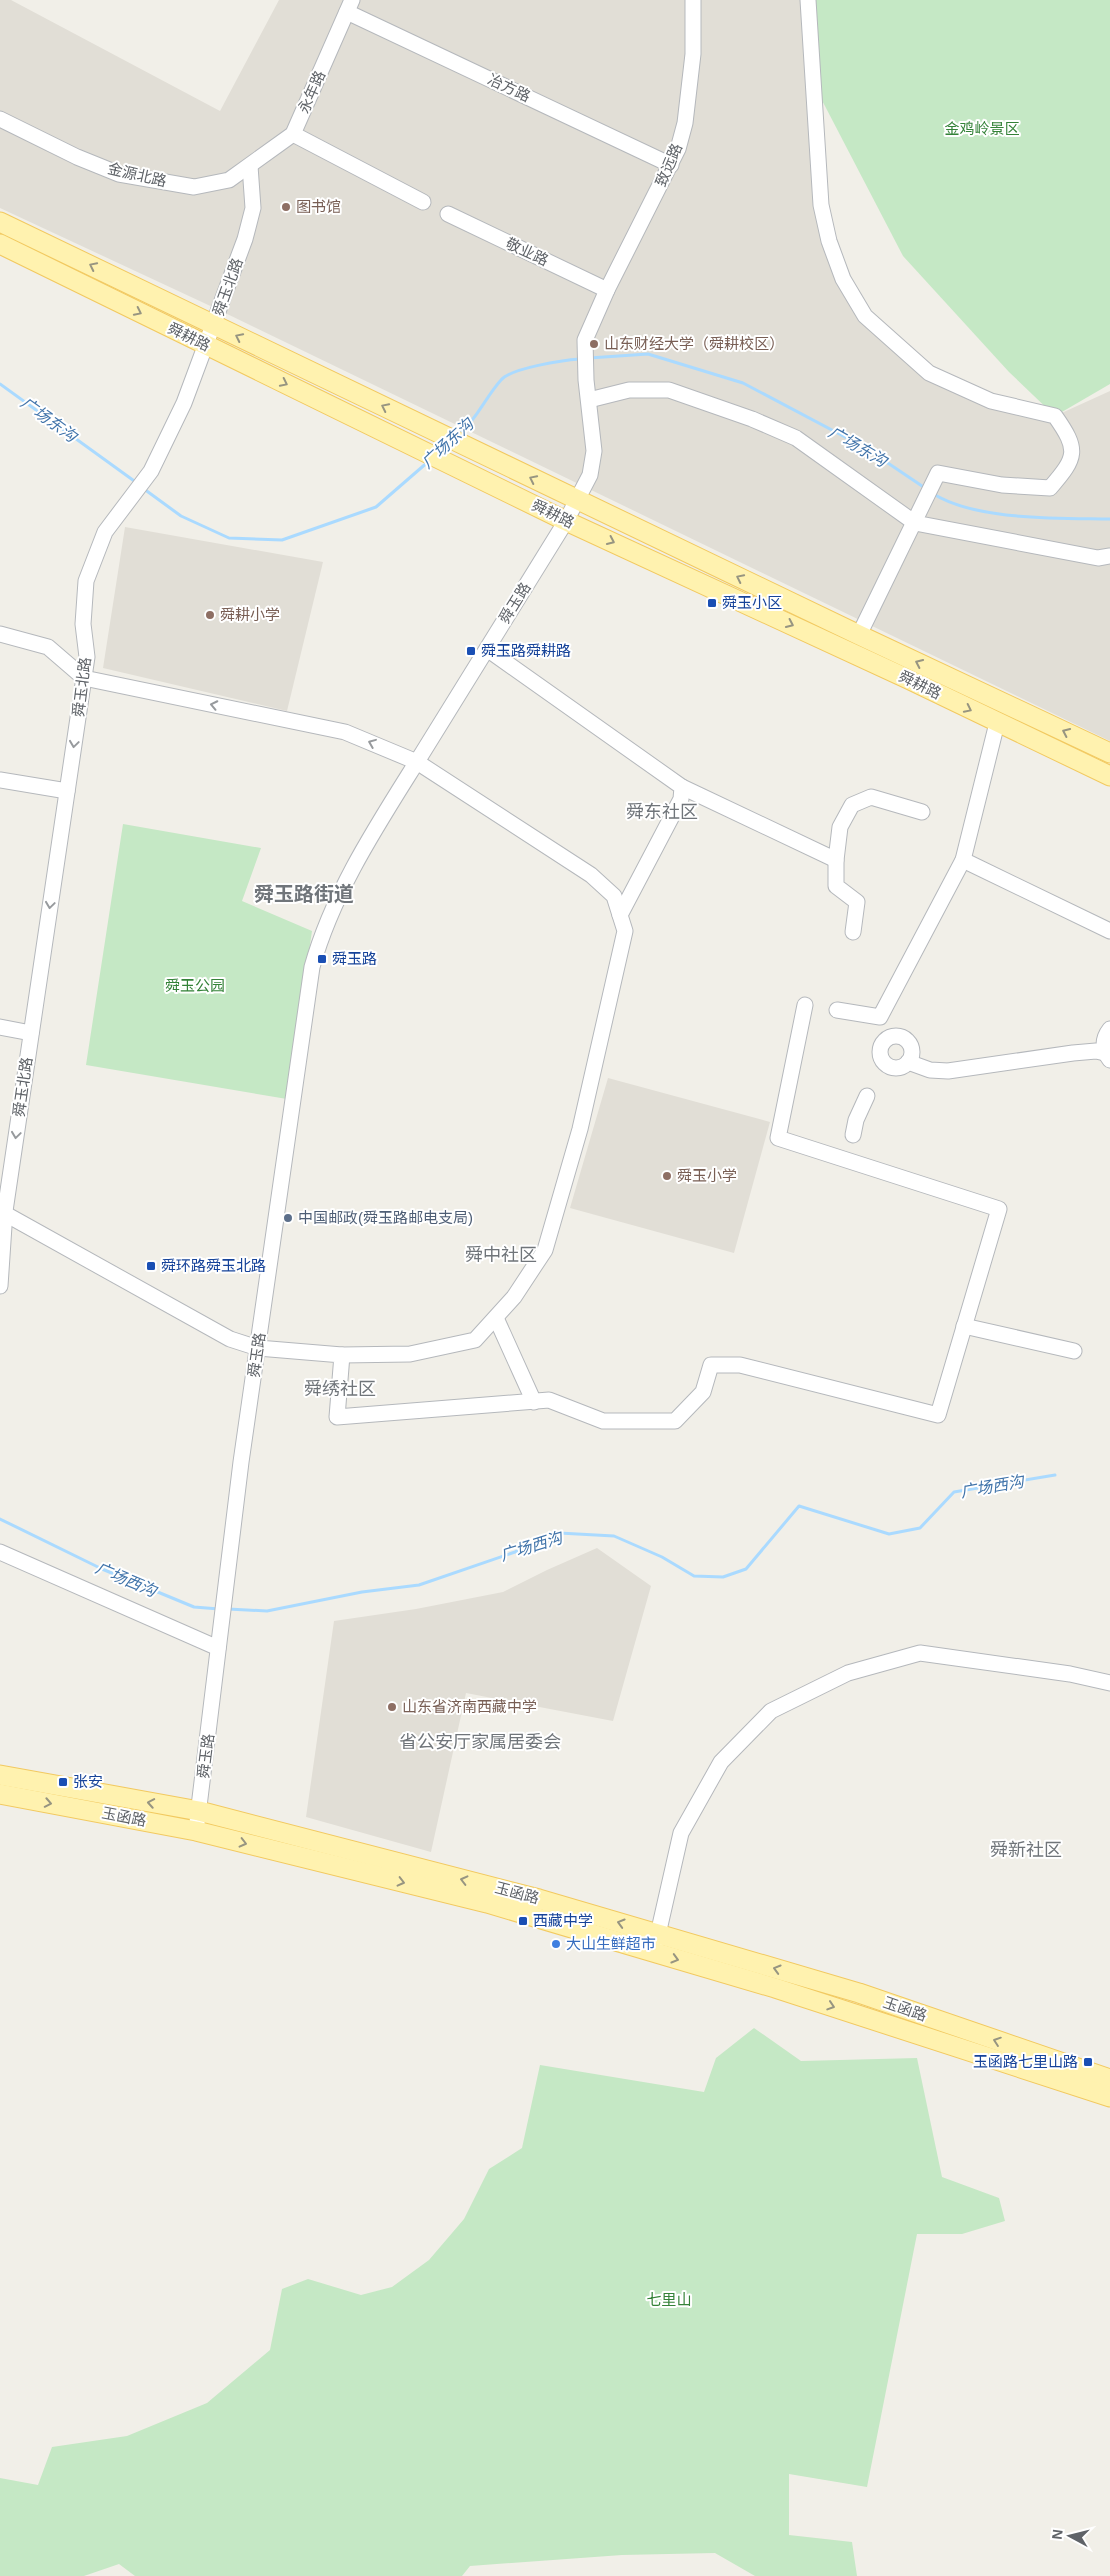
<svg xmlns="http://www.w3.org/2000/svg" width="1110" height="2576" font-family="Helvetica,'Noto Sans SC',sans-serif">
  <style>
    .education { fill: #e1ded6 }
    .green { fill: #c5e8c5 }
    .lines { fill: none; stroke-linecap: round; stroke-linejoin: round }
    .stream { stroke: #aadaff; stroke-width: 3 }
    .minor-casing { stroke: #b5b8bc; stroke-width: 17 }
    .major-casing { stroke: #f2c960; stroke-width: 21 }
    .minor { stroke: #fff; stroke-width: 15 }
    .major { stroke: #fff2af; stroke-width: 19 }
    .oneway { stroke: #979581 }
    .oneway2 { stroke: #979a9d }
    .education-dot { fill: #8d6e63; stroke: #fff; stroke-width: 2 }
    .transit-dot { fill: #1a4fb4; stroke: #fff; stroke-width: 2 }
    .service-dot { fill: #5c6f8a; stroke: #fff; stroke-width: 2 }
    .shop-dot { fill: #3f7fe0; stroke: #fff; stroke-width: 2 }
    .labels { text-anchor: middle; stroke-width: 4; stroke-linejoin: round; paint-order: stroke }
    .street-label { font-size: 15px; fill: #5f6368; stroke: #fff }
    .park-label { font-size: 15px; fill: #348238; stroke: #fff }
    .education-label { font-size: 15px; fill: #785e54; stroke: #fff; text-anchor: start }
    .transit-label { font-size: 15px; fill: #164399; stroke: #fff; text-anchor: start }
    .service-label { font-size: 15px; fill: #4e5e75; stroke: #fff; text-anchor: start }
    .shop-label { font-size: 15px; fill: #366cbe; stroke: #fff; text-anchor: start }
    .water-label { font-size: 16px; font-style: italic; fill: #4174aa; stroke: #fff }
    .quarter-label { font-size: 18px; fill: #70757a; stroke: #fff }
    .district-label { font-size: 20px; font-weight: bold; fill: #70757a; stroke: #fff }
  </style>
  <rect width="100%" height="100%" fill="#f1efe8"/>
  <g class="education">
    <path d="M 0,0 L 11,0 L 220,111 L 279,0 L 808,0 L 821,205 L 865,316 L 929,373 L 1055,416 L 1110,391 L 1110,741 L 219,310 L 0,208 Z"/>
    <path d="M 125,527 L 323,562 L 287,711 L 103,668 Z"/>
    <path d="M 608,1078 L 770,1122 L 734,1253 L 570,1208 Z"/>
    <path d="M 597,1548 L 651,1586 L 613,1721 L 466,1693 L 431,1852 L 306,1817 L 334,1621 L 416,1609 L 503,1592 L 547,1570 Z"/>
  </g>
  <g class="green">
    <path d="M 807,0 L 1110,0 L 1110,384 L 1055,416 L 1009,372 L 903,256 L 813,83 Z"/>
    <path d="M 123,824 L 261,848 L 242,901 L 312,931 L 287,1099 L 86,1065 Z"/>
    <path d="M 754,2028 L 801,2061 L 917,2058 L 942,2177 L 999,2198 L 1005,2221 L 962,2234 L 917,2234 L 867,2487 L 789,2474 L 789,2535 L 852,2542 L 857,2576 L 755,2576 L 715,2553 L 622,2555 L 470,2566 L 462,2576 L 135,2576 L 119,2564 L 84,2576 L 0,2576 L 0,2478 L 38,2485 L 52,2447 L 127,2436 L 207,2403 L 270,2350 L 282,2289 L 308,2279 L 361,2295 L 392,2287 L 429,2260 L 464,2219 L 489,2169 L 522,2148 L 540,2065 L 704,2092 L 716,2058 Z"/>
  </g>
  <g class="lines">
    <g class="stream">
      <path d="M 589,358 L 648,354 L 743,383 L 864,447 L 925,488"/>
      <path d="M 0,384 L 137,483"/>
      <path d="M 458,436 C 477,419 485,398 501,380 C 511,368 564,360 580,359"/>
      <path d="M 144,489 L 181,516 L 229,538 L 282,540 L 376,507 L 429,461"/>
      <path d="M 932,493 C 975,521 1059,518 1110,519"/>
      <path d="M 0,1519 L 102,1569 L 194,1607 L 219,1609"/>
      <path d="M 228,1609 L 267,1611 L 362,1592 L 419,1585 L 515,1552 L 559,1533 L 614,1536 L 662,1557 L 694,1576 L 723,1577 L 746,1569 L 799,1506 L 889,1534 L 920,1528 L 954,1492 L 1055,1475"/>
    </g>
    <g class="minor-casing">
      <g id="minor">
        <path d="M 808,0 L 821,205 L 829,241 L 843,279 L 865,316 L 929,373 L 991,401 L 1055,416 C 1079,450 1077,457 1050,488 L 1002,485 L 938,473 L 859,635"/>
        <path d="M 347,12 L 671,165"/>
        <path d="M 0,119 L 77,157 L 119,174 L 194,187 L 229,180 L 293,134 L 352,0"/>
        <path d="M 293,134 L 423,202"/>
        <path d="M 448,214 L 607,290"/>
        <path d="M 589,400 L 629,390 L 669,390 L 752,419 L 796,438 L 915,523 L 1098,558 L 1110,556"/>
        <path d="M 0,634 L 48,647 L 84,678 L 345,732 L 417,762 L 591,875 L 614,896 L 625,931 L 580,1129 L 545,1250 L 514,1297 L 475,1340 L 410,1354 L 342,1355"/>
        <path d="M 487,649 L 682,787 L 681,799 L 620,915"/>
        <path d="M 0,780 L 67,791"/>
        <path d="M 682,787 L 836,860 L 840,827 L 852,805 L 871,797 L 922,812"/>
        <path d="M 836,860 L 836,886 L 857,902 L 853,932"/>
        <path d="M 963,860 L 1110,931"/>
        <path d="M 837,1010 L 880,1017 L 963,860 L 997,723"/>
        <path d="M 0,1027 L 31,1033"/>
        <path d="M 1110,1029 C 1102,1039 1102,1050 1110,1060"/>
        <circle cx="896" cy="1052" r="16"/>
        <path d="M 908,1062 L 930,1070 L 948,1071 L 1073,1053 L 1096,1051 L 1105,1053"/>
        <path d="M 853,1135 L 856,1120 L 867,1096"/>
        <path d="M 0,1211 L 230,1339 L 258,1348 L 342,1355 L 337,1417 L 549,1400 L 603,1421 L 675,1421 L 703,1392 L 711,1365 L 740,1365 L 938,1415 L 999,1209 L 778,1138 L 805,1005"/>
        <path d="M 0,1286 L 5,1211 L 87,657 L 83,624 L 86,581 L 105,532 L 151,471 L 184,403 L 245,239 L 253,208 L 250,166"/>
        <path d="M 496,1318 L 534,1402"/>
        <path d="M 964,1326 L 1074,1351"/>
        <path d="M 0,1552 L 218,1648"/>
        <path d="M 196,1831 L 241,1462 L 312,967 C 334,889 380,821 423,752 C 471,675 518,598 566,521 L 590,475 L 594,451 L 586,380 L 585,340 L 607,290 L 678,149 L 685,123 L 693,54 L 693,0"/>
        <path d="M 656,1943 L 681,1833 L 721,1762 L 771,1711 L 848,1673 L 920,1653 L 1070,1674 L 1110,1683"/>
      </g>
    </g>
    <g class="major-casing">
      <g id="major">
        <path d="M 0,222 L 859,635 L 1110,753"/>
        <path d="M 0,244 L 566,521 L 908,679 L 1110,776"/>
        <path d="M 0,1775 L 199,1811 L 539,1899 L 859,1993 L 1110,2079"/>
        <path d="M 0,1794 L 196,1831 L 487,1903 L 775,1988 L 1110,2097"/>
      </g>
    </g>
    <use href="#minor" class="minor"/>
    <use href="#major" class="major"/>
  </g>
  <defs><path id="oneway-chevron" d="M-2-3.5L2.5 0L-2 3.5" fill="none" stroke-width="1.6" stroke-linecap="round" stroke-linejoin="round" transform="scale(1.25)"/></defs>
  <g class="oneway">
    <use href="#oneway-chevron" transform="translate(93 266) rotate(-154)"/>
    <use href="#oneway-chevron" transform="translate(138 312) rotate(26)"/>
    <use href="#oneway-chevron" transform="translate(239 337) rotate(-154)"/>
    <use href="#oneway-chevron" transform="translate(284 383) rotate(26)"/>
    <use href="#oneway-chevron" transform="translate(385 407) rotate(-154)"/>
    <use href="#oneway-chevron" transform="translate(533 479) rotate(-154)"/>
    <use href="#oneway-chevron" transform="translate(611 541) rotate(25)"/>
    <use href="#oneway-chevron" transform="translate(740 578) rotate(-154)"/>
    <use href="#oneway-chevron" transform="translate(790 624) rotate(25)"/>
    <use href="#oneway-chevron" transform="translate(919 663) rotate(-155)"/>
    <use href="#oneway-chevron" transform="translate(968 709) rotate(26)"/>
    <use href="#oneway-chevron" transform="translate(1066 732) rotate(-155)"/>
    <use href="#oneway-chevron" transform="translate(48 1803) rotate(11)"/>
    <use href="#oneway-chevron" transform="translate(151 1803) rotate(-170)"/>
    <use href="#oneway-chevron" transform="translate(243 1843) rotate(14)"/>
    <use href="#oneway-chevron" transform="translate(464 1880) rotate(-166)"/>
    <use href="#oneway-chevron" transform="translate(401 1882) rotate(14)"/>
    <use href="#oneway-chevron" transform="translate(621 1923) rotate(-164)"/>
    <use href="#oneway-chevron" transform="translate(675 1959) rotate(16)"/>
    <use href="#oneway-chevron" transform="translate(777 1969) rotate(-164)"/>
    <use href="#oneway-chevron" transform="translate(831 2006) rotate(18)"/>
    <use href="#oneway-chevron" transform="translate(997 2041) rotate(-161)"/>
  </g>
  <g class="oneway2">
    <use href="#oneway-chevron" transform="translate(214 705) rotate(-168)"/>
    <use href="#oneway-chevron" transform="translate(372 743) rotate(-158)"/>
    <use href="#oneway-chevron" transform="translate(74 744) rotate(98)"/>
    <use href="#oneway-chevron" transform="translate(50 905) rotate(98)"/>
    <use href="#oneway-chevron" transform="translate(16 1135) rotate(98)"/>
  </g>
  <g class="education-dot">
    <circle cx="286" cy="207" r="5"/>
    <circle cx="594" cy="344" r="5"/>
    <circle cx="210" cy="615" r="5"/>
    <circle cx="667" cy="1176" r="5"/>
    <circle cx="392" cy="1707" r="5"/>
  </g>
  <g class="transit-dot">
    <rect x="707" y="598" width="10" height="10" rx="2.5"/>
    <rect x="466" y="646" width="10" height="10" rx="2.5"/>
    <rect x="317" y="954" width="10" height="10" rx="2.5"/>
    <rect x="146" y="1261" width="10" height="10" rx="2.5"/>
    <rect x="58" y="1777" width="10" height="10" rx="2.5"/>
    <rect x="518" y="1916" width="10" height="10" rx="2.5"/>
    <rect x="1083" y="2057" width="10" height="10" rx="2.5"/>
  </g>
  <circle class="service-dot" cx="288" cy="1218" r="5"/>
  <circle class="shop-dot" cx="556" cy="1944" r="5"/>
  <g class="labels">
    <g class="street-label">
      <text transform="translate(509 88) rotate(25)" y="5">冶方路</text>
      <text transform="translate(312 92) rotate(-66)" y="5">永年路</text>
      <text transform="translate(669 165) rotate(-67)" y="5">致远路</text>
      <text transform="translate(137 175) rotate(13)" y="5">金源北路</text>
      <text transform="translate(527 252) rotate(25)" y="5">敬业路</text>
      <text transform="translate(228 287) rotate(-70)" y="5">舜玉北路</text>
      <text transform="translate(189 337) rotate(26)" y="5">舜耕路</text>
      <text transform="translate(553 514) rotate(26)" y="5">舜耕路</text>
      <text transform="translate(515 603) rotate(-58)" y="5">舜玉路</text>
      <text transform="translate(920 685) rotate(26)" y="5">舜耕路</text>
      <text transform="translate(82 687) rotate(-83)" y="5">舜玉北路</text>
      <text transform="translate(23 1087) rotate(-82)" y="5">舜玉北路</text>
      <text transform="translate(257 1355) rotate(-82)" y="5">舜玉路</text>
      <text transform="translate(206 1756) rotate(-83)" y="5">舜玉路</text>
      <text transform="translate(124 1817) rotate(11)" y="5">玉函路</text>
      <text transform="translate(517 1893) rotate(15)" y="5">玉函路</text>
      <text transform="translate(905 2009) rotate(19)" y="5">玉函路</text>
    </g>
    <g class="park-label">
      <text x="982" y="134">金鸡岭景区</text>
      <text x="195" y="991">舜玉公园</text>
      <text x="669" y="2305">七里山</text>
    </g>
    <g class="education-label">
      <text x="296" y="212">图书馆</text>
      <text x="604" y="349">山东财经大学（舜耕校区）</text>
      <text x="220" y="620">舜耕小学</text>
      <text x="677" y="1181">舜玉小学</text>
      <text x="402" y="1712">山东省济南西藏中学</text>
    </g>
    <g class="transit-label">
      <text x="722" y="608">舜玉小区</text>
      <text x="481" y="656">舜玉路舜耕路</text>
      <text x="332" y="964">舜玉路</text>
      <text x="161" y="1271">舜环路舜玉北路</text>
      <text x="73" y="1787">张安</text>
      <text x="533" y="1926">西藏中学</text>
      <text x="1078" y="2067" text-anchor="end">玉函路七里山路</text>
    </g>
    <g class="service-label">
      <text x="298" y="1223">中国邮政(舜玉路邮电支局)</text>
    </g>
    <g class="shop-label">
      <text x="566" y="1949">大山生鲜超市</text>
    </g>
    <g class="water-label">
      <text transform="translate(49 419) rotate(36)" y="6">广场东沟</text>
      <text transform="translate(447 443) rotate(-43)" y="6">广场东沟</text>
      <text transform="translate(858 446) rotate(30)" y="6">广场东沟</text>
      <text transform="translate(992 1486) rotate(-10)" y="6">广场西沟</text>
      <text transform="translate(531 1546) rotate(-17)" y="6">广场西沟</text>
      <text transform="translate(126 1579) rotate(23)" y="6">广场西沟</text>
    </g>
    <g class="quarter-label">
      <text x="662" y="818">舜东社区</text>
      <text x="501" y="1261">舜中社区</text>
      <text x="340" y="1395">舜绣社区</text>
      <text x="480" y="1748">省公安厅家属居委会</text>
      <text x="1026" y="1856">舜新社区</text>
    </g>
    <g class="district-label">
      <text x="304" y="901">舜玉路街道</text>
    </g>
  </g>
  <g transform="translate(1070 2536) rotate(277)" stroke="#ffffff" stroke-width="4" paint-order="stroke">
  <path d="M0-4L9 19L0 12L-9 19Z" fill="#5f6368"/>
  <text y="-8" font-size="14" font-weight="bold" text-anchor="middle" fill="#5f6368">N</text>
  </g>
</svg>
